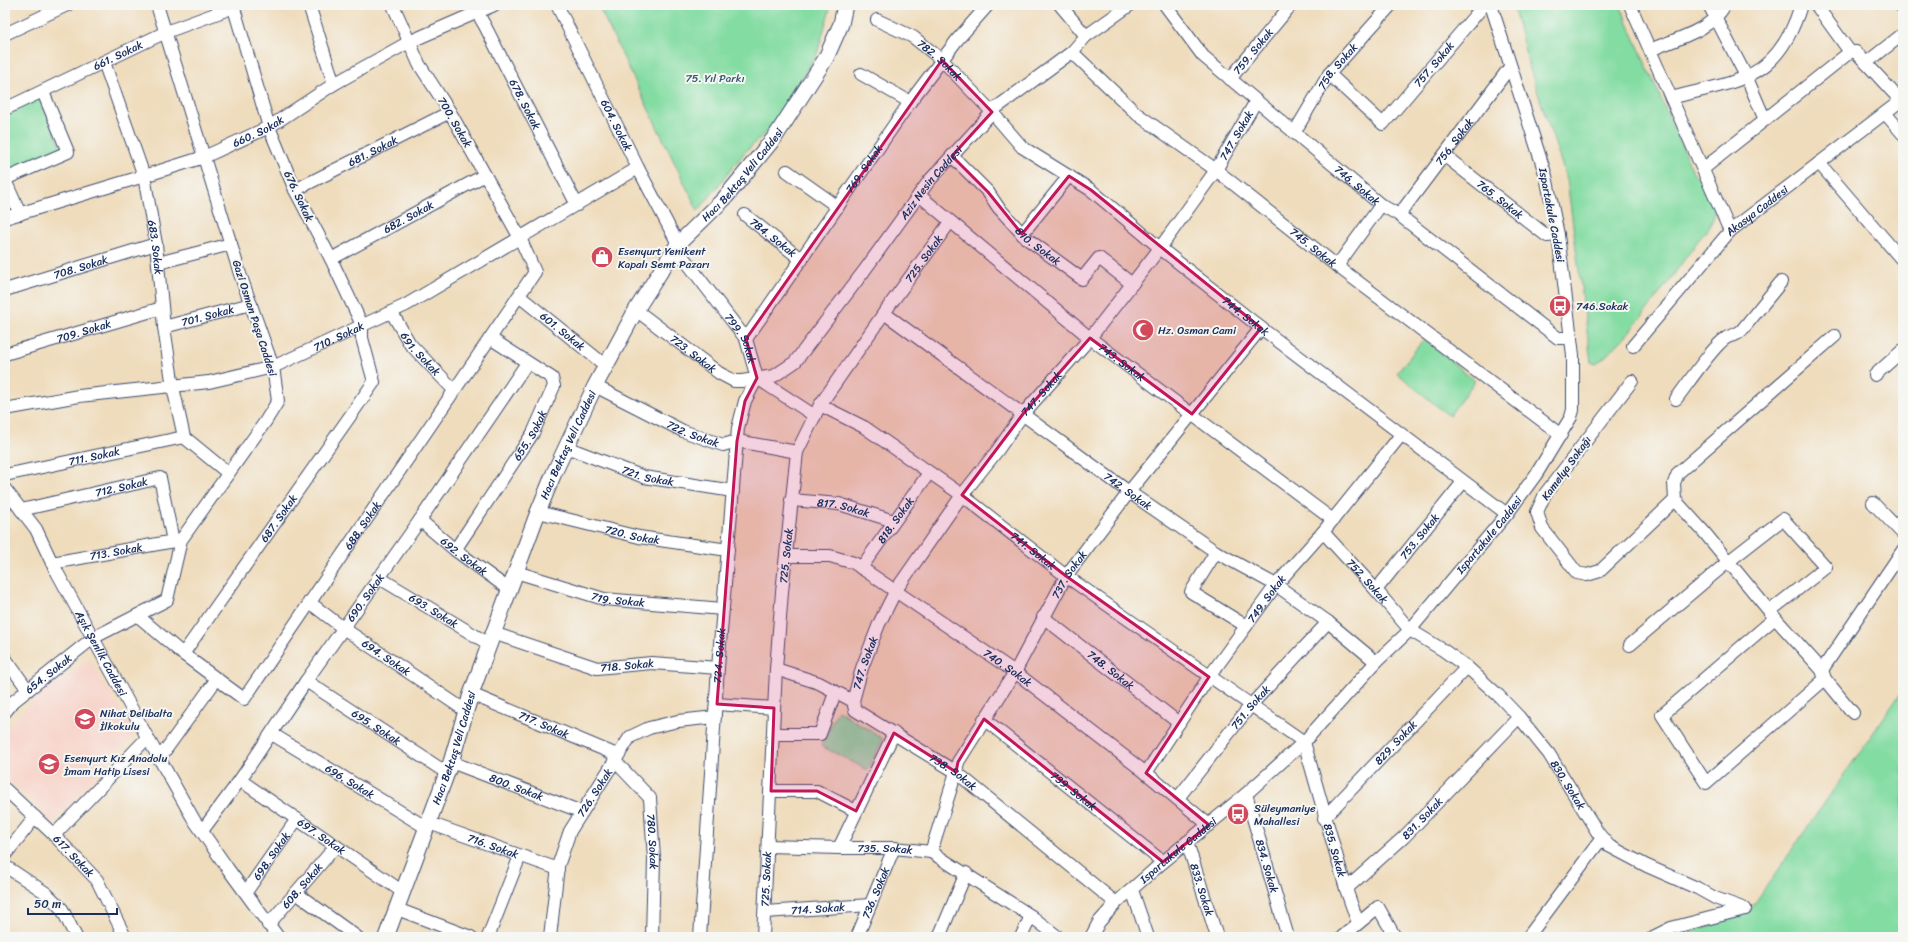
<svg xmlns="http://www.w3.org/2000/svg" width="1908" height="942" font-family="Sriracha,sans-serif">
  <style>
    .built { fill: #f7d1c7 }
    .green { fill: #83dca2; stroke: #4f8680 }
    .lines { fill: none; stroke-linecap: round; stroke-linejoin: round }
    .minor-casing { stroke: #3b496c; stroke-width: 14 }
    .major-casing { stroke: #3b496c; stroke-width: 17 }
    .minor { stroke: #fff; stroke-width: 12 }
    .major { stroke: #fff; stroke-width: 15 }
    .marked { fill: #c2185b; fill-opacity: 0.2; stroke: #c2185b; stroke-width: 3; stroke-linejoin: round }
    .labels { text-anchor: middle; stroke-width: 4; stroke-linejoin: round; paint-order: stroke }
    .street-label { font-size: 11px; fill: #1b2f5e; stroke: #f6f6f2 }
    .park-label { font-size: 11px; fill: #355a6f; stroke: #f6f6f2 }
    .poi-label { font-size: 11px; fill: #1b2f5e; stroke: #f6f6f2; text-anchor: start }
  </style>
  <rect width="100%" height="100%" fill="#f6f6f2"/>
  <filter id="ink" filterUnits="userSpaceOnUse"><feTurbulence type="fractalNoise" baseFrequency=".025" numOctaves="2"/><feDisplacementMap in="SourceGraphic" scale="8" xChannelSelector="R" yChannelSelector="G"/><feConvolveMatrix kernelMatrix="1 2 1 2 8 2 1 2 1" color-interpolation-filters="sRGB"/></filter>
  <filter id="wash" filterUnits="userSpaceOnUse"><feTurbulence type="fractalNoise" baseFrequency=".012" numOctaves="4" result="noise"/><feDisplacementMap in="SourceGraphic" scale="16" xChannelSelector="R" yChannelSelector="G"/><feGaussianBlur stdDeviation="0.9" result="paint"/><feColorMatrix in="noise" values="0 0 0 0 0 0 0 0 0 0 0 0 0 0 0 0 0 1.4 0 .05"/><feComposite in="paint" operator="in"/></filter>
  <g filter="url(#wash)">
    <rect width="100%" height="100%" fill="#efdcbc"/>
    <path class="built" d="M 89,659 L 135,734 L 53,822 L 5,777 L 5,730 L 43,691 Z"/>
    <g class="green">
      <path d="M 598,5 L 831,5 L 817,54 L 768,131 L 745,152 L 698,211 Z"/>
      <path d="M 1513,5 L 1620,5 L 1694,174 C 1705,182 1718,206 1713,219 C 1710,228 1697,241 1692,249 C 1666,285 1631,337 1596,364 L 1591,362 L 1567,180 L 1529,66 Z"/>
      <path d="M 40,98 L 62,149 L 11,173 L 5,161 L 5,112 Z"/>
      <path d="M 1424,339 L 1475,381 L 1449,416 L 1397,373 Z"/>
      <path d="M 1903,690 L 1903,937 L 1672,937 L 1725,921 L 1750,910 Z"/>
      <path d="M 838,710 L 883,739 L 868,770 L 821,746 Z"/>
    </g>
  </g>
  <g filter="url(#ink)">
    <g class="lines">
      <g class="minor-casing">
        <g id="minor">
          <path d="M 309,5 L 334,84"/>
          <path id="s1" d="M 473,5 L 485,26 L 577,205"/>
          <path id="s2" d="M 557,5 L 638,168 L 678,244"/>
          <path d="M 1060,5 L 1086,36"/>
          <path id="s3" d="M 1165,5 L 1203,56 L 1381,205 L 1399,215 L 1558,338 L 1571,338"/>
          <path d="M 1630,5 L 1730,231"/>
          <path d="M 1709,5 L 1747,78 L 1765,120"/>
          <path d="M 1816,5 L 1850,52"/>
          <path d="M 1901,5 L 1903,8"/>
          <path id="s4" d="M 877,20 L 913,37 L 942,60 L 992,112 L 1022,147 L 1091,190 L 1160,248 L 1261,328 L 1507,514"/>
          <path d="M 5,34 L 67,5"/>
          <path d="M 1650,50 C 1675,39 1711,31 1725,5"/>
          <path id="s5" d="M 1072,52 L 1137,114 L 1216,170 L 1337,266 L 1561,435"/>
          <path id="s6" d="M 104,62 L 144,176 L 156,244 L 164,327 L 173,387 L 184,437"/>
          <path d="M 1866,63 L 1903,34"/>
          <path d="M 861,74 L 910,102"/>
          <path id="s7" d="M 1329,74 L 1383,124 L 1484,5"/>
          <path id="s8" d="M 1230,79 L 1291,5"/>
          <path d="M 1671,98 C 1739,80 1778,81 1801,5"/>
          <path id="s9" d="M 5,109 L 166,32 L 234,7"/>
          <path d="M 1885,113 L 1903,134"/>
          <path id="s10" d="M 1294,133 L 1329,74 L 1391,5"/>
          <path id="s11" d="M 952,156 L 988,192 L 998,207 L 1026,238 L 1082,279 L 1099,258 L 1132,284"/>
          <path id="s12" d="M 1445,156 L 1547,236 L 1558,235"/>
          <path d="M 1819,163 L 1903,261"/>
          <path d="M 1703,169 L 1850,52 L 1856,52 L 1901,101"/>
          <path d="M 787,171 L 838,207"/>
          <path d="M 5,179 L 68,152 L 43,92"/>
          <path d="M 5,180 L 20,214"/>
          <path id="s13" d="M 295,190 L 450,112"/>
          <path id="s14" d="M 919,195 L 1090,338 L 1333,520"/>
          <path id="s15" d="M 745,215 L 802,260"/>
          <path id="s16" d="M 1399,215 L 1510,67"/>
          <path id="s17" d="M 5,218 L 144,176 L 204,157 L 269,127 L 334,84 L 409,42 L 494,5"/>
          <path d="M 1022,234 L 1069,176"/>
          <path id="s18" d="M 676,248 L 746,339 L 757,378 L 815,416"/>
          <path id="s19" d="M 331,259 L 485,175"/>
          <path d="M 158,263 L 231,244"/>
          <path d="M 1337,266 L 1381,205"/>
          <path id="s20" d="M 5,290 L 156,244"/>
          <path id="s21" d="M 519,296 L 606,366"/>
          <path id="s22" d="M 636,310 L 719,373 L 734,381 L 742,381 L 774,376 L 795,362 L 864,271 L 929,181 L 996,108 L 1072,52 L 1086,36 L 1130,5"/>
          <path id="s23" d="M 392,313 L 410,344 L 454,390"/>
          <path id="s24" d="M 884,313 L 1129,492 L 1216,552 L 1276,585 L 1328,622 L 1376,662"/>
          <path id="s25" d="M 164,327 L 251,304"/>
          <path d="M 1835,336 L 1678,473 L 1674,483 L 1675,500 L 1704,532 L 1775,618 L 1822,670 L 1825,679 L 1853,713"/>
          <path id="s26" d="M 746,339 L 910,102 L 957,40 L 988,5"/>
          <path id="s27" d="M 1633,346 L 1730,231 L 1903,99"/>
          <path id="s28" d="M 5,354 L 162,308"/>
          <path d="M 1875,375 L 1903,350"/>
          <path d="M 1632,381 L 1545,494 L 1537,512 L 1542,528 L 1577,573 L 1587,575 L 1600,571 L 1675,500"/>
          <path id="s29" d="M 595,386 L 683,431 L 723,445 L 737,441 L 797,452"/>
          <path d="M 1676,399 C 1687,385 1713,346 1726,338 C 1732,334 1735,337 1742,330 L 1781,282"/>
          <path id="s30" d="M 820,405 L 864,427 L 962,495 L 1066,576 L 1304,742 L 1346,889"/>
          <path id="s31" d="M 5,409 L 79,396 L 209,382 L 273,367 L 406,305 L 638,168"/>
          <path d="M 184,437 L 228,473"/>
          <path id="s32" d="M 566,447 L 644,477 L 733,491"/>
          <path id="s33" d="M 5,475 L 184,437"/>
          <path id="s34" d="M 5,489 L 36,529 L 52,563 L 146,735 L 194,820 L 228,869 L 278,937"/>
          <path id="s35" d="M 791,500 L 839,504 L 894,521"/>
          <path d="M 1873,503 L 1903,534"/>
          <path id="s36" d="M 21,510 L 160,478 L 173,541"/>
          <path id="s37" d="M 538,512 L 639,537 L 728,550"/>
          <path id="s38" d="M 420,520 L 455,550 L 510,590"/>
          <path id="s39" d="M 1323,532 L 1376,590 L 1410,630 L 1443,650 L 1467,667 L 1499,696 L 1519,717 L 1549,754 L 1598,833 L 1609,846 L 1647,866 L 1697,888 L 1715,898 L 1745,909"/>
          <path id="s40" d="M 455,550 L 533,433 L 554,386 L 552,378 L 490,338"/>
          <path d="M 1216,552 L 1191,592 L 1246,626"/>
          <path id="s41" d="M 786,556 L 830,556 L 854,563 L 1015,672 L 1146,773 L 1209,825"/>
          <path id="s42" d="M 52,563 L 180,540"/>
          <path id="s43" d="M 861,568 L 929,473"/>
          <path id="s44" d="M 516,572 L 604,599 L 723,609"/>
          <path id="s45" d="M 378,577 L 489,644"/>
          <path id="s46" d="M 1376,590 L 1463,482"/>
          <path id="s47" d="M 309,602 L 343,628 L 466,711"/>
          <path id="s48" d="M 138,616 L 183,654 L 244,699 L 535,272 L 520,238 L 450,112 L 419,64 L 393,5"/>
          <path id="s49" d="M 1043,617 L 1179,723"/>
          <path d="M 1775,618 L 1662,715 L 1706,783 L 1825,679"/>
          <path id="s50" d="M 493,633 L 597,668 L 652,663 L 718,668"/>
          <path d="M 1630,645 L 1729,561 L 1783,519 L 1826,567 L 1770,611"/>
          <path id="s51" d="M 183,654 L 374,382 L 362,338 L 362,325 L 331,259 L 295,190 L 269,127 L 233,5"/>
          <path d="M 5,658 L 28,690"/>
          <path id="s52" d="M 776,669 L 819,683 L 853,701 L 855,710 L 956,772 L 1116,903"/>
          <path d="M 1822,670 L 1903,550"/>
          <path id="s53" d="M 306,681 L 447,773"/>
          <path id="s54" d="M 471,694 L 617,755"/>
          <path id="s55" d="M 853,701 L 862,668 L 879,624 L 896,590 L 962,495 L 997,451 L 1023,414 L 1090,338 L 1160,248 L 1216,170 L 1256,101"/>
          <path d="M 717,704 L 774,708"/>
          <path id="s56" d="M 5,712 L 14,701 L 93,638 L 167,600 L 181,540 L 265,422 L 278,401 L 273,367 L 240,274 L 157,5"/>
          <path id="s57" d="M 984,719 L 1163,862"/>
          <path id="s58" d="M 272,734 L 427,828"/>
          <path d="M 773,734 L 820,734 L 835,693"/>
          <path d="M 159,759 L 216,680"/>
          <path id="s59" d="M 614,760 L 650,798 L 654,859 L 652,937"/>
          <path id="s60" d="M 451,762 L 582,812"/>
          <path id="s61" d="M 1146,773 L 1209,677 L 1276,585 L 1323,532 L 1401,435"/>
          <path id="s62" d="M 240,780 L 403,892"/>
          <path id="s63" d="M 5,789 L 54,835 L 97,880 L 125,937"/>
          <path d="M 771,791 L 817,791 L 856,811"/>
          <path id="s64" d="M 1246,794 L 1288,937"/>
          <path id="s65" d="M 1178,798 L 1251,705 L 1328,622"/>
          <path id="s66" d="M 1324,818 L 1467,667"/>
          <path id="s67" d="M 429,823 L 558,869"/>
          <path id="s68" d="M 202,831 L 240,780 L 306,681 L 420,520 L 527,363"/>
          <path d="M 54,835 L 147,738"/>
          <path id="s69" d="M 1187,842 L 1217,937"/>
          <path d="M 768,846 L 839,848 L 894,733"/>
          <path id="s70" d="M 839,848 L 894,848 L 931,852 L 1031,916 L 1058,937"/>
          <path id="s71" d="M 931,852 L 956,772 L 958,762 L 1015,672 L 1066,576 L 1129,492 L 1261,328"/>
          <path d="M 5,855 L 35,817"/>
          <path d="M 5,866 L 46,893 L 62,909 L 76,937"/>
          <path d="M 1132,890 L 1148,937"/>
          <path id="s72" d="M 246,892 L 297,819"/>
          <path d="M 296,893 L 357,937"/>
          <path d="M 397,909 L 471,937"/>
          <path id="s73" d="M 765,912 L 870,905"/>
          <path id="s74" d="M 1358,923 L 1346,889 L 1404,837 L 1519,717"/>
          <path id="s75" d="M 268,925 L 336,846"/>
          <path d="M 488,937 L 520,856"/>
          <path id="s76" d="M 550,937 L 558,866 L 570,831 L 630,737 L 649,728 L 678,721 L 715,717"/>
          <path id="s77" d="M 700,937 L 718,668 L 738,428 L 745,401 L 757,378"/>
          <path id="s78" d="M 763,937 L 776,669 L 782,592 L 797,452 L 820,405 L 884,313 L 950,222"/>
          <path id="s79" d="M 857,937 L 894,848"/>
          <path d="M 939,937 L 966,873"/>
          <path d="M 1021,937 L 1031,916"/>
          <path id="s80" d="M 1091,937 L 1099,922 L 1116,903 L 1163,862 L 1246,794 L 1304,742 L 1376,662 L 1410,630 L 1507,514 L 1537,473 L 1571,417 L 1573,410 L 1573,355 L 1558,235 L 1546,176 L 1491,5"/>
          <path d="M 1342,937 L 1378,907 L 1395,937"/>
          <path d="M 1528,937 L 1602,838"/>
          <path d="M 1653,937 L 1671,928 L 1745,909"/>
        </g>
      </g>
      <g class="major-casing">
        <g id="major">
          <path id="s81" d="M 386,937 L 451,762 L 471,694 L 538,512 L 554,473 L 595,386 L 636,310 L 678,244 L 724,199 L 775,137 L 826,58 L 841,24 L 845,5"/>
        </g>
      </g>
      <use href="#minor" class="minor"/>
      <use href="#major" class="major"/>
    </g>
  </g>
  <path class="marked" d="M 942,60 L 992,112 L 952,156 L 988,192 L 1022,234 L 1069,176 L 1091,190 L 1261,328 L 1192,414 L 1090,338 L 1023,414 L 962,495 L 1066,576 L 1209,677 L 1146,773 L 1209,825 L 1163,862 L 984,719 L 958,762 L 956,772 L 894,733 L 856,811 L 817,791 L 771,791 L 774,708 L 717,704 L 737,441 L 745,401 L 757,378 L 746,339 Z"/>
  <defs>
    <g id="shop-disc" transform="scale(1.15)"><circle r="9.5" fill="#d1495b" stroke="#f6f6f2"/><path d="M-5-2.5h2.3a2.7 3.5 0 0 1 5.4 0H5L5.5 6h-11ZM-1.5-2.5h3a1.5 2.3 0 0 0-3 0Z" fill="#fff"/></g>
    <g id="bus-disc" transform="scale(1.15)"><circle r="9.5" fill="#d1495b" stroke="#f6f6f2"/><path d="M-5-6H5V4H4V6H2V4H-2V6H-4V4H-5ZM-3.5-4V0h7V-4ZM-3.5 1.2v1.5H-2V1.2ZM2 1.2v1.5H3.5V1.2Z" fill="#fff"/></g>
    <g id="mosque-disc" transform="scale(1.15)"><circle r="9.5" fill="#d1495b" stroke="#f6f6f2"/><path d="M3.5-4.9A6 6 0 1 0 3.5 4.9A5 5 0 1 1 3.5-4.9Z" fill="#fff"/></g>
    <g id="school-disc" transform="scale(1.15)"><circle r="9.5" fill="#d1495b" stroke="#f6f6f2"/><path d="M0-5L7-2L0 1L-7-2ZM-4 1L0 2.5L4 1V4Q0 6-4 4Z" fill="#fff"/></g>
  </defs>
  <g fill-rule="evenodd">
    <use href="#shop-disc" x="602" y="257"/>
    <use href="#bus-disc" x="1560" y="306"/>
    <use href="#mosque-disc" x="1143" y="330"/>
    <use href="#school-disc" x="85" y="719"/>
    <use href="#school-disc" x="49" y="764"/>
    <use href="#bus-disc" x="1238" y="814"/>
  </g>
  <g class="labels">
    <g class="street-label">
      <text dy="4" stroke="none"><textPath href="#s8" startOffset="36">759. Sokak</textPath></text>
      <text dy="4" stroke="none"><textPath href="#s9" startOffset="125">661. Sokak</textPath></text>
      <text dy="4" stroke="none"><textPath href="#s4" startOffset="75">782. Sokak</textPath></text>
      <text dy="4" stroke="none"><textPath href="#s7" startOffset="152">757. Sokak</textPath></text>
      <text dy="4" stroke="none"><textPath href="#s10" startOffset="80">758. Sokak</textPath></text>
      <text dy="4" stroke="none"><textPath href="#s1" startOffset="112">678. Sokak</textPath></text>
      <text transform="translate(455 122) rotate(60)" y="4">700. Sokak</text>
      <text dy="4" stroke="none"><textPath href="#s2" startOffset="134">604. Sokak</textPath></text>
      <text dy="4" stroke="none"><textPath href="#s17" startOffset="268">660. Sokak</textPath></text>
      <text dy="4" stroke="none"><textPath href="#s55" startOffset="688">747. Sokak</textPath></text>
      <text dy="4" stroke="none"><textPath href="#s16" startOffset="92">756. Sokak</textPath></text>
      <text dy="4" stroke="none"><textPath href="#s13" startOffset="87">681. Sokak</textPath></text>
      <text dy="4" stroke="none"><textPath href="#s26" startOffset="207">769. Sokak</textPath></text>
      <text dy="4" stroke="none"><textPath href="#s81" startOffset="849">Hacı Bektaş Veli Caddesi</textPath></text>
      <text dy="4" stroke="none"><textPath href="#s22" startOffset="412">Aziz Nesin Caddesi</textPath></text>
      <text dy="4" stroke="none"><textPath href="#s3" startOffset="265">746. Sokak</textPath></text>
      <text transform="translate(299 196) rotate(65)" y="4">676. Sokak</text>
      <text dy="4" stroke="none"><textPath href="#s12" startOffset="70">765. Sokak</textPath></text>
      <text dy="4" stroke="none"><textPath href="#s27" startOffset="184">Akasya Caddesi</textPath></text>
      <text transform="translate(1552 215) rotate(79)" y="4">Ispartakule Caddesi</text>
      <text dy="4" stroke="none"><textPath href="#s19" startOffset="88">682. Sokak</textPath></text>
      <text dy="4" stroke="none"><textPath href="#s15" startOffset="36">784. Sokak</textPath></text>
      <text dy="4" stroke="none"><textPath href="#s11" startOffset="125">810. Sokak</textPath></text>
      <text dy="4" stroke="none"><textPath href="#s6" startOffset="193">683. Sokak</textPath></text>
      <text dy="4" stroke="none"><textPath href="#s5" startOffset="311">745. Sokak</textPath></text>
      <text dy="4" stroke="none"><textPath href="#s78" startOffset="718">725. Sokak</textPath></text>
      <text dy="4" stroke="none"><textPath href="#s20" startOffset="79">708. Sokak</textPath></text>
      <text dy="4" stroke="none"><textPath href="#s25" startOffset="45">701. Sokak</textPath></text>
      <text dy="4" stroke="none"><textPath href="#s4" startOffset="476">744. Sokak</textPath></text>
      <text transform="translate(255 318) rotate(72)" y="4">Gazi Osman Paşa Caddesi</text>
      <text dy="4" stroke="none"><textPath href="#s28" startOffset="82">709. Sokak</textPath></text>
      <text dy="4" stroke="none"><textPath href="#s21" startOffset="56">601. Sokak</textPath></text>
      <text dy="4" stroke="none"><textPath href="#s31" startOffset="344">710. Sokak</textPath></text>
      <text dy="4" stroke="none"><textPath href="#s18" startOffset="112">799. Sokak</textPath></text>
      <text dy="4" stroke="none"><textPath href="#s23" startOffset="50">691. Sokak</textPath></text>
      <text dy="4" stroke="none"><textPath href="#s22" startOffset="72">723. Sokak</textPath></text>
      <text dy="4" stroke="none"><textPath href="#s14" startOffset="263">743. Sokak</textPath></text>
      <text dy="4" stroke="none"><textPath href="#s55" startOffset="364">747. Sokak</textPath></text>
      <text dy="4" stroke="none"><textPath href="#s29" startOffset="109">722. Sokak</textPath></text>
      <text dy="4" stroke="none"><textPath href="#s40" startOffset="137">655. Sokak</textPath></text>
      <text dy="4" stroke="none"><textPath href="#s81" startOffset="525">Hacı Bektaş Veli Caddesi</textPath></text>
      <text dy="4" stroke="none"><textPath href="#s33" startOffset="91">711. Sokak</textPath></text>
      <text transform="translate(1566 468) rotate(-54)" y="4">Kamelya Sokağı</text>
      <text dy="4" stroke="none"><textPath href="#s32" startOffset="87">721. Sokak</textPath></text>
      <text dy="4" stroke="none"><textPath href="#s36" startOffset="103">712. Sokak</textPath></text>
      <text dy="4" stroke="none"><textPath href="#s24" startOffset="302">742. Sokak</textPath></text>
      <text dy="4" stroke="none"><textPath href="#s35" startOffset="53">817. Sokak</textPath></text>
      <text dy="4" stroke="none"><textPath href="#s51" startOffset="166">687. Sokak</textPath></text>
      <text dy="4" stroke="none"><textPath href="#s43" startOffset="59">818. Sokak</textPath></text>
      <text dy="4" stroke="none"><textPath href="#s48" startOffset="345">688. Sokak</textPath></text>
      <text dy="4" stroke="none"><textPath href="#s37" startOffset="97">720. Sokak</textPath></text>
      <text dy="4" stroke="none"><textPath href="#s80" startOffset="568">Ispartakule Caddesi</textPath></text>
      <text dy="4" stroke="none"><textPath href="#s46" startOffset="69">753. Sokak</textPath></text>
      <text dy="4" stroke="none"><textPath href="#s30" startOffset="259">741. Sokak</textPath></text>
      <text dy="4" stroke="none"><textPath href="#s42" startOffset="65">713. Sokak</textPath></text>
      <text dy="4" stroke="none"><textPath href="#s38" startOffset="57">692. Sokak</textPath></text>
      <text dy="4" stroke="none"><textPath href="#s78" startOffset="382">725. Sokak</textPath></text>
      <text dy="4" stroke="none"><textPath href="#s71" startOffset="312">737. Sokak</textPath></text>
      <text dy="4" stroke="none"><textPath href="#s39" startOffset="66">752. Sokak</textPath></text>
      <text dy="4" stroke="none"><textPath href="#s68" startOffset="285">690. Sokak</textPath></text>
      <text dy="4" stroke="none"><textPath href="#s44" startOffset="106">719. Sokak</textPath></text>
      <text dy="4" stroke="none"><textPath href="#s61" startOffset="212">749. Sokak</textPath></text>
      <text dy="4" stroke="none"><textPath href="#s45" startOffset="65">693. Sokak</textPath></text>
      <text dy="4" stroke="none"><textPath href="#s34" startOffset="191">Aşık Şenlik Caddesi</textPath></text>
      <text dy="4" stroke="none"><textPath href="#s77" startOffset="282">724. Sokak</textPath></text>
      <text dy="4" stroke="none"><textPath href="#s47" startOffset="95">694. Sokak</textPath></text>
      <text dy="4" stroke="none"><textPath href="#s55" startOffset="40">747. Sokak</textPath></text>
      <text dy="4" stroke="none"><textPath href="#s50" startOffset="140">718. Sokak</textPath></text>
      <text dy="4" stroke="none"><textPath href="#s41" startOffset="255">740. Sokak</textPath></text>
      <text dy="4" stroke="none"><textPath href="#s49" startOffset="86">748. Sokak</textPath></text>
      <text dy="4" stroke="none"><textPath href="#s56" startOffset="58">654. Sokak</textPath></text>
      <text dy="4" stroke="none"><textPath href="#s65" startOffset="116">751. Sokak</textPath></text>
      <text dy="4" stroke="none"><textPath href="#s54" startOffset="79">717. Sokak</textPath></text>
      <text dy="4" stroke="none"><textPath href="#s53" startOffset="84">695. Sokak</textPath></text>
      <text dy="4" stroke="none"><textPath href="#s66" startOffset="104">829. Sokak</textPath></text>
      <text dy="4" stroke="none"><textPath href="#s81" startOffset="201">Hacı Bektaş Veli Caddesi</textPath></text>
      <text dy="4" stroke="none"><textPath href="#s52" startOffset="209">738. Sokak</textPath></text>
      <text dy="4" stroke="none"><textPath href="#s58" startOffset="91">696. Sokak</textPath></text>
      <text dy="4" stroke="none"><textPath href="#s39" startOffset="355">830. Sokak</textPath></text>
      <text dy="4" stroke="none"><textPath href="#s60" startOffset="70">800. Sokak</textPath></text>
      <text dy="4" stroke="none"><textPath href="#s57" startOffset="115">739. Sokak</textPath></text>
      <text dy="4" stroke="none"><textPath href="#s76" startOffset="154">726. Sokak</textPath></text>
      <text dy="4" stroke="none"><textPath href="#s74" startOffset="140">831. Sokak</textPath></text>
      <text dy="4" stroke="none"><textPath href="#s62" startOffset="99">697. Sokak</textPath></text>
      <text dy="4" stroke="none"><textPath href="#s59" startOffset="96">780. Sokak</textPath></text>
      <text dy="4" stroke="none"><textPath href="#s67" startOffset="68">716. Sokak</textPath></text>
      <text dy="4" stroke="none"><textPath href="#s70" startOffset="46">735. Sokak</textPath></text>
      <text dy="4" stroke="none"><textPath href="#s30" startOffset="703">835. Sokak</textPath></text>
      <text dy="4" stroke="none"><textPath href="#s80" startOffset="124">Ispartakule Caddesi</textPath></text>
      <text dy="4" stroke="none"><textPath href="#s63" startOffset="96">617. Sokak</textPath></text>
      <text dy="4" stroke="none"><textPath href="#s72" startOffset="44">698. Sokak</textPath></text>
      <text dy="4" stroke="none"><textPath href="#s64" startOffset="75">834. Sokak</textPath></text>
      <text dy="4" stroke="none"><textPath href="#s78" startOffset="58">725. Sokak</textPath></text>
      <text dy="4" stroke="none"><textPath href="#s75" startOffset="52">608. Sokak</textPath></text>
      <text dy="4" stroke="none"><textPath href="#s69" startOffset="50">833. Sokak</textPath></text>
      <text dy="4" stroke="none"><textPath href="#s79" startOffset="48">736. Sokak</textPath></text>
      <text dy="4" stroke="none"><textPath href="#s73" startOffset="53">714. Sokak</textPath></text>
    </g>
    <g class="park-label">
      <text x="715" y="82">75. Yıl Parkı</text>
    </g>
    <g class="poi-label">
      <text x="618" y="255">Esenyurt Yenikent<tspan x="618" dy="13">Kapalı Semt Pazarı</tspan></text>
      <text x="1576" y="310">746.Sokak</text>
      <text x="1158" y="334">Hz. Osman Cami</text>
      <text x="100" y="717">Nihat Delibalta<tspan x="100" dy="13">İlkokulu</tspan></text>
      <text x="64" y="762">Esenyurt Kız Anadolu<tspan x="64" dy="13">İmam Hatip Lisesi</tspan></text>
      <text x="1254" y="812">Süleymaniye<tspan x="1254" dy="13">Mahallesi</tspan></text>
    </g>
  </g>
  <rect width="1908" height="942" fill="none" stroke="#f6f6f2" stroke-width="20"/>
  <path d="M28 908v6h89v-6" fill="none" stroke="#1b2f5e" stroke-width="2"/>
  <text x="34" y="908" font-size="12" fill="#1b2f5e" stroke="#f6f6f2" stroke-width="3" paint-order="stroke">50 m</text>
</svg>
